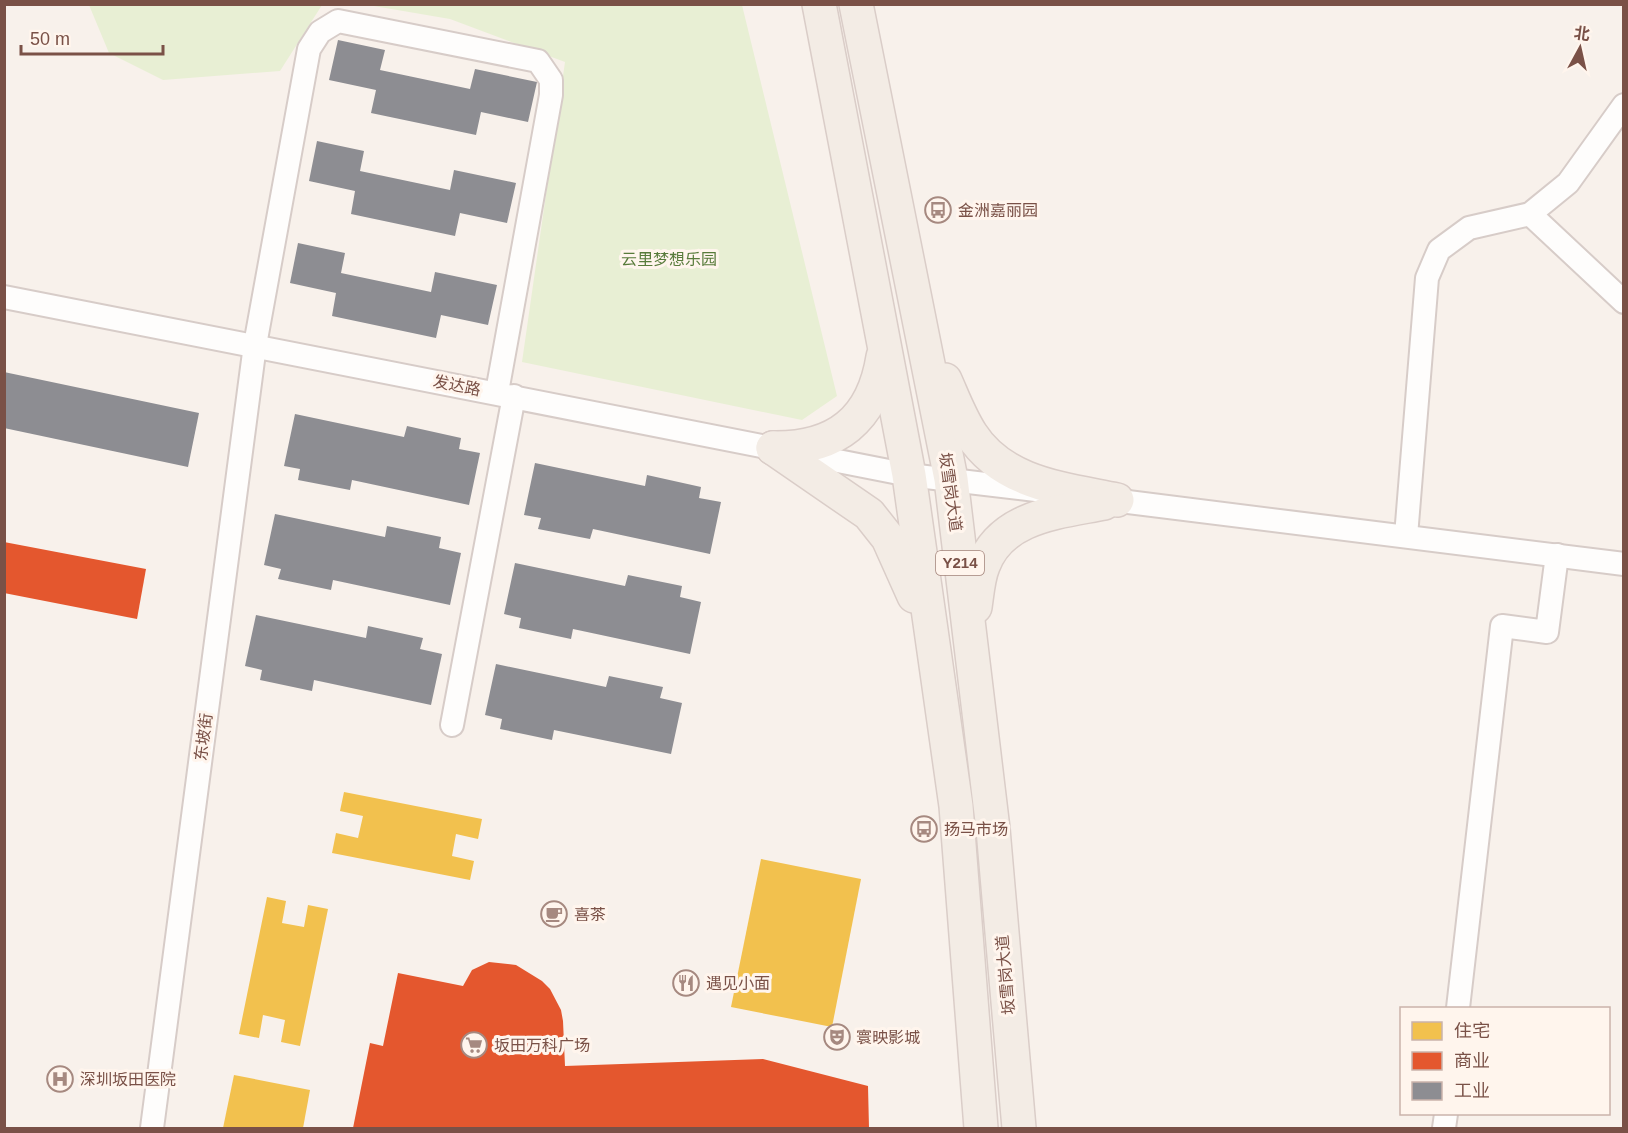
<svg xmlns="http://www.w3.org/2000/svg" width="1628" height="1133" font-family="Helvetica,'Noto Sans SC',sans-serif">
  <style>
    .green { fill: #e8efd4 }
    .homes { fill: #f2c14e }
    .shops { fill: #e4572e }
    .industry { fill: #8d8d92 }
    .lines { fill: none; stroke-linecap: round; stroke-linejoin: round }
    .street-casing { stroke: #d7ccc8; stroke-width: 26 }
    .primary-casing { stroke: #dacdc8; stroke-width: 36 }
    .street { stroke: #fefdfc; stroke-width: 22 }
    .primary { stroke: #f3ece5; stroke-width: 33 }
    .labels { text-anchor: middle; stroke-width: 6; stroke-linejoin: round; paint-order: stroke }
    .shield { fill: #fff5ed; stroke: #a28279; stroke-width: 1.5 }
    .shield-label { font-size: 15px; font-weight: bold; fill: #7a5147 }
    .poi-label { font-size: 16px; fill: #7a5147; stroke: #fff5ed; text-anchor: start }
    .park-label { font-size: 16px; fill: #587b3b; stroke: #fff5ed }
    .street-label { font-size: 16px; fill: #7a5147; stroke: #fff5ed }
  </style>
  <rect width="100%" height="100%" fill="#f8f1eb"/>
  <g class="green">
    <path d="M 89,5 L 322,5 L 280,71 L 163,80 L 109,53 Z"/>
    <path d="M 368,5 L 742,5 L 837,396 L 802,420 L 522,362 L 565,62 L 450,19 Z"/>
  </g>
  <g class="homes">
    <path d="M 344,792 L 482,819 L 478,839 L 456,834 L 452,856 L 474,861 L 470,880 L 332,853 L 336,833 L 358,838 L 363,816 L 340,811 Z"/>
    <path d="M 761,859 L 861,879 L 832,1027 L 731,1007 Z"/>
    <path d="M 267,897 L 286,901 L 282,923 L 304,927 L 308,905 L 328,909 L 300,1046 L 281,1042 L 285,1020 L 263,1015 L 259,1038 L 239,1034 Z"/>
    <path d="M 234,1075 L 310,1090 L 303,1128 L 223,1128 Z"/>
  </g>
  <g class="shops">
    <path d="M 4,542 L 146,569 L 137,619 L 4,593 Z"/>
    <path d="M 489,962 L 516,965 L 542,981 L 550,989 L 561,1010 L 563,1021 L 565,1066 L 763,1059 L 868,1086 L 869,1128 L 353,1128 L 370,1043 L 383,1046 L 398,973 L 463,986 L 472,970 Z"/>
  </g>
  <g class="industry">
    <path d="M 338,40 L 385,50 L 380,70 L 470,89 L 475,69 L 537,82 L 528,122 L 481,112 L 476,135 L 371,113 L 376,90 L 329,80 Z"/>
    <path d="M 317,141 L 364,151 L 360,171 L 450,190 L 454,170 L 516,183 L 507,223 L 460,213 L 455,236 L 351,214 L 355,191 L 309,181 Z"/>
    <path d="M 298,243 L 345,253 L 341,273 L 431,292 L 435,272 L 497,285 L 488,325 L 441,315 L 436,338 L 332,316 L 336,293 L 290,283 Z"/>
    <path d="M 4,372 L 199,413 L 188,467 L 4,428 Z"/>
    <path d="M 295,414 L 404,437 L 407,426 L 461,438 L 459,449 L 480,453 L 469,505 L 352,480 L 350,490 L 298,480 L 300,469 L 284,466 Z"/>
    <path d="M 535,463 L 645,486 L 647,475 L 701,487 L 699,498 L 721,502 L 710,554 L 593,529 L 590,539 L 538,529 L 541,518 L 524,515 Z"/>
    <path d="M 275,514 L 385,537 L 387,526 L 441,537 L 439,548 L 461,553 L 450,605 L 333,580 L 331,590 L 278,579 L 281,569 L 264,565 Z"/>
    <path d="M 515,563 L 625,586 L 628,575 L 682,586 L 680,597 L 701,602 L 690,654 L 573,629 L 571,639 L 519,628 L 521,618 L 504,614 Z"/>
    <path d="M 256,615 L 366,638 L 368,626 L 423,638 L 420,649 L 442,654 L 431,705 L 314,680 L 312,691 L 260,680 L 262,670 L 245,666 Z"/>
    <path d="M 496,664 L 606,687 L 609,676 L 663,687 L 660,698 L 682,703 L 671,754 L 554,730 L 552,740 L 500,729 L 502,719 L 485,715 Z"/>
  </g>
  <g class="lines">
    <g class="street-casing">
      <g id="street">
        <path d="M 1530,214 L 1624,302"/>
        <path d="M 4,297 L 909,475 L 1036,490"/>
        <path d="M 1104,499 L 1624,564"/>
        <path d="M 1406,536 L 1427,278 L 1439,250 L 1469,228 L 1530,214 L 1568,183 L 1624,105"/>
        <path d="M 452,725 L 514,396"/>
        <path d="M 1458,1008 L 1502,626 L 1547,632 L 1557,555"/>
        <path d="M 152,1128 L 255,345 L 309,49 L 320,32 L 338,21 L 538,61 L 551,80 L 551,95 L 497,392"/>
        <path d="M 1444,1128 L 1446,1114"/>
      </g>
    </g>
    <g class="primary-casing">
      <g id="primary">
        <path d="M 819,4 L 909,475 L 956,806 L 981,1128"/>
        <path d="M 856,4 L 951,479 L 993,829 L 1019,1128"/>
        <path d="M 945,380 C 953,398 960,417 971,434 C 1003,484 1064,489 1117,500"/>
        <path d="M 773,448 L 869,514 L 888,538 L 914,596"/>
        <path d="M 773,448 C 836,449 873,420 883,357"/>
        <path d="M 975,607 C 977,594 978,578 983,566 C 1001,516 1059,512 1104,503"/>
      </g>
    </g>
    <use href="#street" class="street"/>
    <use href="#primary" class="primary"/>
  </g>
  <defs>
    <g id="bus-ring" transform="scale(1.35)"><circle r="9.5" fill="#fff5ed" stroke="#a68980" stroke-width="1.5"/><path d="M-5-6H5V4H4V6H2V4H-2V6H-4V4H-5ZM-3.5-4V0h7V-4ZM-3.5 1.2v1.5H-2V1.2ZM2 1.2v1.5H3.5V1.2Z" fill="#a68980"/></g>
    <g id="cafe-ring" transform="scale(1.35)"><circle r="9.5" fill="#fff5ed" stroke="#a68980" stroke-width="1.5"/><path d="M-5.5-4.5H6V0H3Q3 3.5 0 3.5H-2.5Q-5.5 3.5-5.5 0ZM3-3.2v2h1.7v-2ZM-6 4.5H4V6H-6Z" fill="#a68980"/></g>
    <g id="restaurant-ring" transform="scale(1.35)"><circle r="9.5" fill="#fff5ed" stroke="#a68980" stroke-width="1.5"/><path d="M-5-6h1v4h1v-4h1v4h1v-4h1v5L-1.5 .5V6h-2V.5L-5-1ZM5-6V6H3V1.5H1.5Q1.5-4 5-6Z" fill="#a68980"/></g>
    <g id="theatre-ring" transform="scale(1.35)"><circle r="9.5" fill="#fff5ed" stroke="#a68980" stroke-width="1.5"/><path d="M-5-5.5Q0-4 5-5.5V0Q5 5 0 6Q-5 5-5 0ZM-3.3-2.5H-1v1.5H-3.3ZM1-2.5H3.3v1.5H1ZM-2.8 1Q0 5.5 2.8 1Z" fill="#a68980"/></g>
    <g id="supermarket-ring" transform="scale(1.35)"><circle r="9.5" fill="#fff5ed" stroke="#a68980" stroke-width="1.5"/><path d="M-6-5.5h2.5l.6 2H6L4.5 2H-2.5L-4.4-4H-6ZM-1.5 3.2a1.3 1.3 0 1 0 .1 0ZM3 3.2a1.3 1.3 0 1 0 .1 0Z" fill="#a68980"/></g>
    <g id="hospital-ring" transform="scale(1.35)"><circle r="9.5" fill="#fff5ed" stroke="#a68980" stroke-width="1.5"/><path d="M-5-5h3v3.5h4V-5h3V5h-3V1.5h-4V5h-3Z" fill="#a68980"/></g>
  </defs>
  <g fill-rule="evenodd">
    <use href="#bus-ring" x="938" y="210"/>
    <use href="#bus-ring" x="924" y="829"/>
    <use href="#cafe-ring" x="554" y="914"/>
    <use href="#restaurant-ring" x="686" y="983"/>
    <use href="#theatre-ring" x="837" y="1037"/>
    <use href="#supermarket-ring" x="474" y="1045"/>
    <use href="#hospital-ring" x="60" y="1079"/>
  </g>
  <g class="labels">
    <rect class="shield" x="936" y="551" width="48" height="24" rx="4.5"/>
    <g class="shield-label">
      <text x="960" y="568">Y214</text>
    </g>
    <g class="poi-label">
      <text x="958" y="216">金洲嘉丽园</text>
      <text x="944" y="835">扬马市场</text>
      <text x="574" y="920">喜茶</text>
      <text x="706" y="989">遇见小面</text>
      <text x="856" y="1043">寰映影城</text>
      <text x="494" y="1051">坂田万科广场</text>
      <text x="80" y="1085">深圳坂田医院</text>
    </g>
    <g class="park-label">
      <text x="669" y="265">云里梦想乐园</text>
    </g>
    <g class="street-label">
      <text transform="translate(457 385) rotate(11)" y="6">发达路</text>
      <text transform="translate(951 492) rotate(82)" y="6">坂雪岗大道</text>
      <text transform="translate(203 737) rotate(-83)" y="6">东坡街</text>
      <text transform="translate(1005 975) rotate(-95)" y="6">坂雪岗大道</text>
    </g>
  </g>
  <rect width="1628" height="1133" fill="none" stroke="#7a5147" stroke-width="12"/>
  <rect x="1400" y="1007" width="210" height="108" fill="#fff5ed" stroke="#cab3ab" stroke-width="1.5"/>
  <rect x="1412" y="1022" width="30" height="18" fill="#f2c14e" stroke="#cab3ab" stroke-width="1.5"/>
  <text x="1454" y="1037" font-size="18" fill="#7a5147">住宅</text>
  <rect x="1412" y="1052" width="30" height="18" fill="#e4572e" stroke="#cab3ab" stroke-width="1.5"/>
  <text x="1454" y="1067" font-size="18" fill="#7a5147">商业</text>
  <rect x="1412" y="1082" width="30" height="18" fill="#8d8d92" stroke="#cab3ab" stroke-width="1.5"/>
  <text x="1454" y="1097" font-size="18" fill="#7a5147">工业</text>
  <g transform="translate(1580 48) rotate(8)" stroke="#fff5ed" stroke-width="4.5" paint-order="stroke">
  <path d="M0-4.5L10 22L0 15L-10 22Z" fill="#7a5147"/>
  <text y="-9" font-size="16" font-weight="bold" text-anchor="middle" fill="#7a5147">北</text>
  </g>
  <path d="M21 45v9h142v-9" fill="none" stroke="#7a5147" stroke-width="3"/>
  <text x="30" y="45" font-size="18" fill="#7a5147" stroke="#fff5ed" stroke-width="4.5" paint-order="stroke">50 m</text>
</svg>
